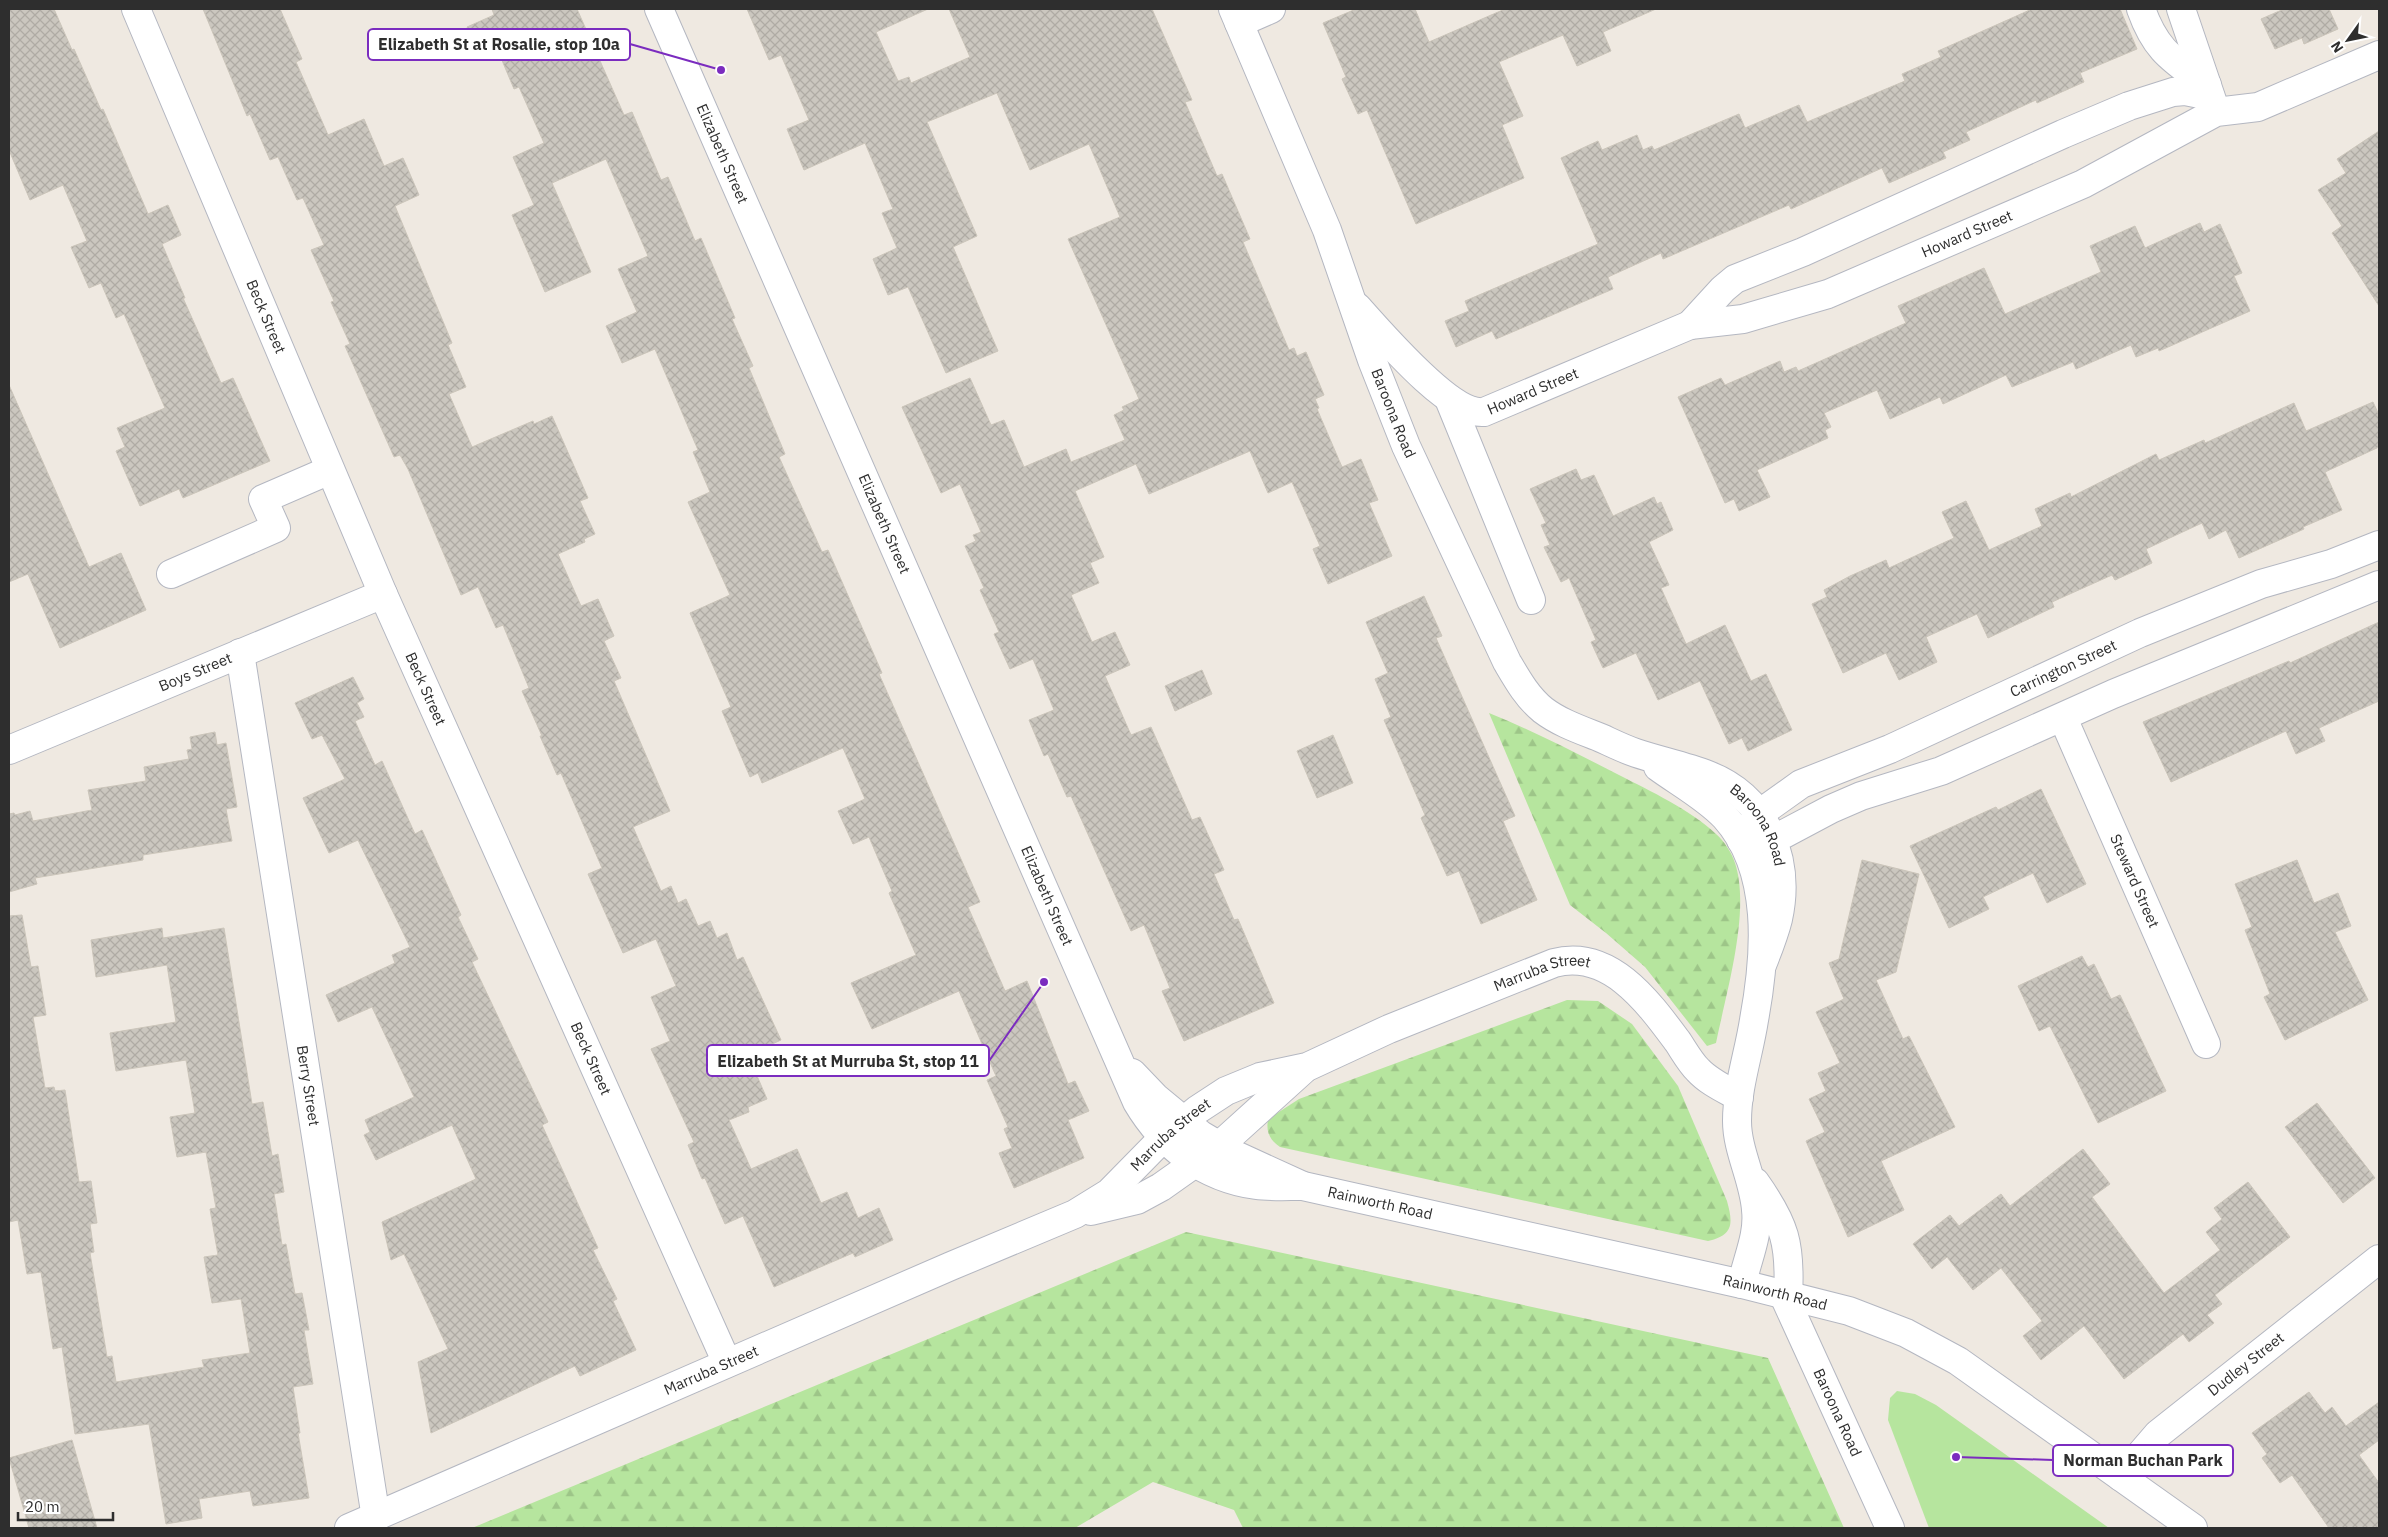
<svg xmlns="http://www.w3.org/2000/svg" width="2388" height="1537" font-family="'IBM Plex Sans',sans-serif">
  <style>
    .forest { fill: url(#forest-firs) }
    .park { fill: #b6e59e }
    .building { fill: url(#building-cross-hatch); stroke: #cbc5ba }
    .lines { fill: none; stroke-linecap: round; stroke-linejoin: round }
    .minor-casing { stroke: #b4b7c1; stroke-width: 30 }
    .minor { stroke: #fff; stroke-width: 28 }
    .labels { text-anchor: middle; stroke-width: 4; stroke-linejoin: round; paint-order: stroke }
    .street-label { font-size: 15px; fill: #2e2e2e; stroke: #fff }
    .leader { fill: none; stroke: #7b2cbf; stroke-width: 2 }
    .callout-dot { fill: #7b2cbf; stroke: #fff; stroke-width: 2 }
    .callout { fill: #fff; stroke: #7b2cbf; stroke-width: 2 }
    .callout-label { font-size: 16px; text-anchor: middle; font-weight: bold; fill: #2e2e2e }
  </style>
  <defs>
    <pattern id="forest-firs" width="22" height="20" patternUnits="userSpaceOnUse" patternTransform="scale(1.25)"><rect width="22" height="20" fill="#b6e59e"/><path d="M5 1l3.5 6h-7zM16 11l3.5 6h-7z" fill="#9dc588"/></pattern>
    <pattern id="building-cross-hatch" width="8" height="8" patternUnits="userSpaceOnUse" patternTransform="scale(1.25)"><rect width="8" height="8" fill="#cbc7bf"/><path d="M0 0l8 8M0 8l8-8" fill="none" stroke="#afaba4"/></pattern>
  </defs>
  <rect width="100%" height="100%" fill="#efe9e1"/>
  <g class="forest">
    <path d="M 1489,713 C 1534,731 1576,753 1619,775 C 1650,791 1691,810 1716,834 C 1724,841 1732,853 1735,863 C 1751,911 1726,993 1716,1043 L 1707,1046 L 1645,967 L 1606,933 L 1570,905 Z"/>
    <path d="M 1567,1000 L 1598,1001 L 1632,1024 L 1678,1086 L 1727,1201 C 1733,1223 1734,1235 1708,1241 L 1280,1147 C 1269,1139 1266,1132 1268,1119 L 1299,1099 Z"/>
    <path d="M 1186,1232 L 1768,1358 L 1844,1528 L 1243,1528 L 1234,1510 L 1153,1482 L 1075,1528 L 472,1528 Z"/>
  </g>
  <path class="park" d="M 1897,1391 L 1915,1394 L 1936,1405 L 2109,1528 L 1929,1528 L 1888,1420 L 1890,1398 Z"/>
  <g class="building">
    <path d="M 9,9 L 54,9 L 72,50 L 74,49 L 101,110 L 103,109 L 148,214 L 168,205 L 181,235 L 162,244 L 185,298 L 183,298 L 221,383 L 233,378 L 270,461 L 183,498 L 179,489 L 140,506 L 116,451 L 125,447 L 117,428 L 165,408 L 124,314 L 116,318 L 101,283 L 89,288 L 71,247 L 87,241 L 63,185 L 30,200 L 9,150 Z"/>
    <path d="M 203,9 L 280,9 L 302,59 L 296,62 L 328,135 L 364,119 L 384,166 L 403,158 L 419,195 L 395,206 L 452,343 L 448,345 L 466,387 L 449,394 L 472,447 L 533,421 L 534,424 L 552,416 L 588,498 L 580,501 L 595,534 L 584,539 L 585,542 L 558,554 L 581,606 L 598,599 L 614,636 L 604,641 L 621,678 L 614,681 L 670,811 L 633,827 L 661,891 L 671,886 L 678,903 L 686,899 L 698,926 L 710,921 L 717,938 L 727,933 L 737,960 L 743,957 L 781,1040 L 748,1055 L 767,1099 L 748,1107 L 749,1112 L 729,1120 L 751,1169 L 797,1149 L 821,1203 L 847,1192 L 858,1218 L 879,1208 L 893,1240 L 855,1257 L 853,1253 L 774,1287 L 743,1216 L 725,1224 L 705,1178 L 702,1179 L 688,1145 L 694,1142 L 651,1049 L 670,1041 L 651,997 L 676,986 L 656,939 L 623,953 L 588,874 L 602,868 L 561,773 L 557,775 L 540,736 L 542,736 L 522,691 L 529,688 L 503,625 L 496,628 L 478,587 L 461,595 L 408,469 L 400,455 L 394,457 L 345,346 L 350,344 L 331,302 L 334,301 L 311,250 L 324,245 L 303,198 L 297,200 L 278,157 L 270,160 L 250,114 L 247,116 Z"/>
    <path d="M 492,9 L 577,9 L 624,115 L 632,112 L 661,180 L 668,177 L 695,241 L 701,238 L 735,318 L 732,319 L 753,366 L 749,368 L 785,454 L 779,457 L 822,552 L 828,550 L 882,673 L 879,674 L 980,902 L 968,907 L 1005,991 L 1027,981 L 1068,1084 L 1075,1081 L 1089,1111 L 1068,1120 L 1084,1158 L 1014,1188 L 999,1153 L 1012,1148 L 1004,1129 L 1008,1127 L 987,1080 L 996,1076 L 959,991 L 872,1029 L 851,983 L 916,955 L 889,893 L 892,891 L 869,837 L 853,844 L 838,811 L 865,799 L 843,748 L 762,783 L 758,773 L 750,777 L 722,711 L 731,707 L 690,613 L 730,595 L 688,502 L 710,492 L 693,452 L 698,450 L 655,349 L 622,363 L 606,326 L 637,312 L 618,269 L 648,256 L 606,159 L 552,183 L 591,272 L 545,292 L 512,215 L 534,205 L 513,157 L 544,143 L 519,87 L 514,89 L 496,46 L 479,54 L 467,27 L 494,15 Z"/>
    <path d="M 747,9 L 928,9 L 876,32 L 898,81 L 909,77 L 911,83 L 970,57 L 949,9 L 1152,9 L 1192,100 L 1185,102 L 1217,176 L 1222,174 L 1250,239 L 1243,242 L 1289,350 L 1294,348 L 1297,356 L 1306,352 L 1324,395 L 1315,399 L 1319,408 L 1317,409 L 1342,467 L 1361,459 L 1378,500 L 1369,503 L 1392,556 L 1328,584 L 1313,549 L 1320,546 L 1292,482 L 1268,493 L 1250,451 L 1149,494 L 1136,464 L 1075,491 L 1104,557 L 1090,563 L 1099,583 L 1071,595 L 1092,642 L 1115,632 L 1130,665 L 1105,676 L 1131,735 L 1151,727 L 1192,820 L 1200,817 L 1224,870 L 1214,874 L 1234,920 L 1238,919 L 1274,1003 L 1184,1041 L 1162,991 L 1170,988 L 1144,925 L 1131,931 L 1071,796 L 1067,797 L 1048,754 L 1044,756 L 1029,720 L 1054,710 L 1033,659 L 1010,669 L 994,634 L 999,632 L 980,590 L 984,588 L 965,546 L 976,541 L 973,535 L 981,532 L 960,484 L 941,493 L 902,407 L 970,378 L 991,425 L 1004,420 L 1024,467 L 1066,449 L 1071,462 L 1125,440 L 1114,415 L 1124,410 L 1122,407 L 1139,399 L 1068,239 L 1120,217 L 1089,144 L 1030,170 L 997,93 L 927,122 L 977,236 L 953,247 L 998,351 L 946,373 L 908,287 L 888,295 L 873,259 L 897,248 L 882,213 L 893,209 L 865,143 L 804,170 L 787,129 L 809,120 L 781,55 L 769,60 Z"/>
    <path d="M 1356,9 L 1415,9 L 1429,42 L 1505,9 L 1656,9 L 1603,32 L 1611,51 L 1577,66 L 1563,35 L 1499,62 L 1523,116 L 1502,125 L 1524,178 L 1416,224 L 1367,110 L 1358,114 L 1342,79 L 1346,77 L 1323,23 Z"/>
    <path d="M 2032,9 L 2120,9 L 2137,49 L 2080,73 L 2084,82 L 2037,103 L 2036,100 L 1966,132 L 1970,140 L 1943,152 L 1946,158 L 1889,183 L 1882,168 L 1791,209 L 1789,205 L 1663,259 L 1661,253 L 1608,277 L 1613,289 L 1496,339 L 1492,331 L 1456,347 L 1445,321 L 1469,311 L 1465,301 L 1598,244 L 1561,158 L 1598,141 L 1602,150 L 1637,135 L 1643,150 L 1652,146 L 1654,150 L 1739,114 L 1745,128 L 1799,105 L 1807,122 L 1905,81 L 1902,74 L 1941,57 L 1938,51 Z"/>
    <path d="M 2284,9 L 2329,9 L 2338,29 L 2304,44 L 2302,38 L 2275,49 L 2261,19 Z"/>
    <path d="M 2379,131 L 2379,306 L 2332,233 L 2342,226 L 2318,190 L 2346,173 L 2337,159 Z"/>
    <path d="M 2200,223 L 2204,232 L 2220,224 L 2242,273 L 2234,276 L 2250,311 L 2159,351 L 2158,348 L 2136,357 L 2131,345 L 2076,369 L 2073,362 L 2012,387 L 2006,375 L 1943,404 L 1940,397 L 1890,419 L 1877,390 L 1824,413 L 1831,427 L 1825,430 L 1828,438 L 1757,470 L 1770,497 L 1739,511 L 1734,499 L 1725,503 L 1678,397 L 1721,378 L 1725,385 L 1780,361 L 1784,372 L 1796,367 L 1798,371 L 1906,323 L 1898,306 L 1984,268 L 2005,314 L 2101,272 L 2090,246 L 2135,226 L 2145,248 Z"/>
    <path d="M 9,385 L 89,567 L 121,553 L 146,610 L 60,648 L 28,574 L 9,582 Z"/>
    <path d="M 2373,402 L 2379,415 L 2379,447 L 2325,472 L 2342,510 L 2303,527 L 2304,529 L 2239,558 L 2226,530 L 2209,539 L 2202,523 L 2146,549 L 2152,563 L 2115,580 L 2112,575 L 2052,602 L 2054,607 L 1988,638 L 1977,614 L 1926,637 L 1937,662 L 1899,680 L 1886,653 L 1843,673 L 1812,604 L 1827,597 L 1824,590 L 1850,576 L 1886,560 L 1889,568 L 1954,538 L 1942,512 L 1966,501 L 1989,550 L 2042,526 L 2035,509 L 2070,493 L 2071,497 L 2156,454 L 2159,460 L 2204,440 L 2205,443 L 2294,403 L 2306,431 Z"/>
    <path d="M 1576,469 L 1581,480 L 1594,475 L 1613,516 L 1654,497 L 1657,504 L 1661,502 L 1673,530 L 1649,542 L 1669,585 L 1661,588 L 1686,644 L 1725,625 L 1751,681 L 1766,674 L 1792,730 L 1748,751 L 1742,738 L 1729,744 L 1700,681 L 1658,700 L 1636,653 L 1603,668 L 1591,642 L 1596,640 L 1569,578 L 1561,582 L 1544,547 L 1550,545 L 1541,525 L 1546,523 L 1530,489 Z"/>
    <path d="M 1424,596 L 1442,636 L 1436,638 L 1515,816 L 1503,821 L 1537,900 L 1481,924 L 1459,871 L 1447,876 L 1421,818 L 1425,815 L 1384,720 L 1391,717 L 1375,679 L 1388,673 L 1366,622 Z"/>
    <path d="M 2379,622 L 2379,701 L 2319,728 L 2325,741 L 2296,754 L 2286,731 L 2171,782 L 2143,722 L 2289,661 L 2290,663 Z"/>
    <path d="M 1202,670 L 1212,694 L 1175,711 L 1165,686 Z"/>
    <path d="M 353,677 L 364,699 L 357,703 L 364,717 L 355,721 L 375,765 L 382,761 L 415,834 L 422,830 L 461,915 L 458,917 L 478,959 L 472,962 L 548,1122 L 542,1125 L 598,1248 L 593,1250 L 617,1299 L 613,1301 L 636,1350 L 580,1376 L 575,1366 L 431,1433 L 418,1362 L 448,1349 L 404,1254 L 391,1260 L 382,1222 L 476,1179 L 452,1125 L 376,1160 L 364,1135 L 370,1132 L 365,1120 L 414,1097 L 372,1007 L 338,1022 L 326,995 L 395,963 L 392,955 L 410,947 L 358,840 L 329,853 L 303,798 L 345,779 L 322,735 L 312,739 L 295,703 Z"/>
    <path d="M 215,732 L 217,745 L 226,743 L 237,807 L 226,809 L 232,841 L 143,855 L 143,860 L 35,878 L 37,884 L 9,892 L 9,814 L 14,813 L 15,815 L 30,811 L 33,821 L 92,810 L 88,790 L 146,781 L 144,767 L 189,759 L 187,750 L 192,749 L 190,737 Z"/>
    <path d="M 1333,735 L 1353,783 L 1317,798 L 1297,751 Z"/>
    <path d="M 2041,789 L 2086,884 L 2047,903 L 2033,873 L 1983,897 L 1989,909 L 1949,928 L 1910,846 L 1996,807 L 1998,810 Z"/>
    <path d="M 1862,860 L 1919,874 L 1896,972 L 1876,980 L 1903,1039 L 1909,1036 L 1955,1127 L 1881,1161 L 1904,1210 L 1848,1237 L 1806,1141 L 1825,1132 L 1809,1099 L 1826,1091 L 1818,1073 L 1840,1063 L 1816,1012 L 1844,999 L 1829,963 L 1839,959 Z"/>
    <path d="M 2297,860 L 2314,903 L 2338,893 L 2351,926 L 2335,932 L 2368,1000 L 2285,1040 L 2264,997 L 2270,994 L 2245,930 L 2252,927 L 2235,884 Z"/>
    <path d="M 22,915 L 31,967 L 38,966 L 46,1015 L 33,1017 L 45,1088 L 54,1087 L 55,1091 L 65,1090 L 79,1182 L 91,1181 L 97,1223 L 90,1224 L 94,1252 L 90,1253 L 107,1357 L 112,1356 L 116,1382 L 204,1367 L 202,1360 L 250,1353 L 241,1299 L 212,1303 L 204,1257 L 218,1255 L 210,1209 L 216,1208 L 206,1152 L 177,1157 L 170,1117 L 195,1113 L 186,1060 L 116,1071 L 110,1033 L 176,1022 L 167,965 L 96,977 L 91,940 L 162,928 L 163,938 L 224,928 L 252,1104 L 263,1102 L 272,1156 L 278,1154 L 284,1192 L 274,1194 L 282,1245 L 286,1244 L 295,1294 L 302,1293 L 309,1330 L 304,1330 L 313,1384 L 293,1387 L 300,1433 L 298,1433 L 309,1498 L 253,1506 L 250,1491 L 199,1499 L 202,1518 L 166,1524 L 149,1424 L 75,1434 L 62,1347 L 53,1349 L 41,1272 L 27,1274 L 18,1220 L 9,1222 L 9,916 Z"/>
    <path d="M 2082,956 L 2088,967 L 2094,964 L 2111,999 L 2120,995 L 2166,1091 L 2098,1123 L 2050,1026 L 2039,1031 L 2018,986 Z"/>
    <path d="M 2317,1103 L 2375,1178 L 2343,1203 L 2285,1127 Z"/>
    <path d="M 2083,1149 L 2110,1184 L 2092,1197 L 2164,1293 L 2220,1250 L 2206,1232 L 2222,1219 L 2214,1208 L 2248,1182 L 2290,1237 L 2215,1295 L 2222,1304 L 2207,1315 L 2214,1323 L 2189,1342 L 2183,1334 L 2124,1379 L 2084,1326 L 2041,1360 L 2023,1336 L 2042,1321 L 2001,1268 L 1973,1290 L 1947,1257 L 1932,1269 L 1913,1244 L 1950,1215 L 1959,1226 L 2001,1194 L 2010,1206 Z"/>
    <path d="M 2309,1392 L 2325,1413 L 2332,1407 L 2346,1426 L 2379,1402 L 2379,1440 L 2359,1455 L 2379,1483 L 2379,1528 L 2329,1528 L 2292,1475 L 2280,1483 L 2262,1458 L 2267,1454 L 2252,1433 Z"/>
    <path d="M 72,1440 L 97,1528 L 29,1528 L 9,1458 Z"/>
  </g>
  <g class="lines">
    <g class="minor-casing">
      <g id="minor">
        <path id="s1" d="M 136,9 L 383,594 L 727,1363"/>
        <path id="s2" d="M 659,9 L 1137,1102 C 1163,1146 1204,1178 1256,1185 C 1271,1187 1287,1186 1303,1186"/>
        <path id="s3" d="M 1233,9 L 1327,230 L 1372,360 L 1406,446 L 1507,662 C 1517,679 1527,697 1543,710 C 1560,723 1581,730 1601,738 C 1612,743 1624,749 1636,753 C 1660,761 1685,766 1708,775 C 1767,798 1791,860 1778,919 C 1774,935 1768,950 1762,965"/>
        <path d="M 2141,9 C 2156,51 2172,59 2207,85"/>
        <path d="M 2181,9 L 2215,109"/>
        <path d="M 1239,23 L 1271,9"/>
        <path id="s4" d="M 1357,307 C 1380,332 1450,416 1484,412 L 1690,325 L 1743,319 L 1828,294 L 2083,184 L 2216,112 L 2258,107 L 2379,55"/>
        <path d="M 1690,325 L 1723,289 L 1735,279 L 1803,252 L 2063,134 L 2129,106 L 2173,92 L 2185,91 L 2210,96"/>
        <path d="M 1449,399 L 1531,600"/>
        <path d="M 171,574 L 276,528 L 263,499 L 330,470"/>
        <path id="s5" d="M 240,653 L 376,1518"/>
        <path id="s6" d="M 2063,718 L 2206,1044"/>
        <path id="s7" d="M 9,750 L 383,594"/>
        <path d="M 1658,767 C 1680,783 1706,797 1725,817 C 1773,870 1766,955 1754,1020 C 1749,1053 1737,1087 1737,1121 C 1737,1151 1754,1180 1756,1210 C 1759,1235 1747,1259 1742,1284"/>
        <path id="s8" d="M 1741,840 L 1759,814 L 1801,784 L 1890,749 L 2140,633 L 2261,584 L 2331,564 L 2379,545"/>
        <path d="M 1755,840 L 1784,834 L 1831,809 L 1861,796 L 1941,771 L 2113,694 L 2379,585"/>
        <path id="s9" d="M 1132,1073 L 1155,1097 L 1201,1135 L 1233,1154 L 1303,1186 L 1742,1284 L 1849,1311 L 1906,1333 L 1958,1361 L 2193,1528"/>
        <path d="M 1755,1182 C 1785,1224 1791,1244 1788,1297"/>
        <path d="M 1091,1211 L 1137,1200 L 1161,1187 L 1219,1146 L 1303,1070"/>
        <path id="s10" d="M 1784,1296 L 1890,1528"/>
        <path id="s11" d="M 2121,1477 L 2158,1434 L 2379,1259"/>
        <path id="s12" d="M 349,1528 L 951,1266 L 1075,1214 L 1109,1193 L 1163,1138 L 1197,1110 L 1226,1091 L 1260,1077 L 1307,1067 L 1389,1029 L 1554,963 C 1610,948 1649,1003 1678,1042 C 1684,1051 1690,1062 1698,1070 C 1709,1082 1725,1089 1739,1097"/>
      </g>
    </g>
    <use href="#minor" class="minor"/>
  </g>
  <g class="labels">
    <g class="street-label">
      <text dy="5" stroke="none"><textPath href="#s2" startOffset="158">Elizabeth Street</textPath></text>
      <text dy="5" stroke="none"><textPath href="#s4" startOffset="685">Howard Street</textPath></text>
      <text dy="5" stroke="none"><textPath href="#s1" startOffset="334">Beck Street</textPath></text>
      <text dy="5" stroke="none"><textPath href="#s4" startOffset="221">Howard Street</textPath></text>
      <text dy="5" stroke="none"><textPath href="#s3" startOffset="435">Baroona Road</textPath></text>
      <text dy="5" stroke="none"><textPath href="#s2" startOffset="562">Elizabeth Street</textPath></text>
      <text dy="5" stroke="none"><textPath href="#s8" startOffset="370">Carrington Street</textPath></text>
      <text dy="5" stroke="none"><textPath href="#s7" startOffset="202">Boys Street</textPath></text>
      <text dy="5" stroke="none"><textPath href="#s1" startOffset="739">Beck Street</textPath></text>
      <text dy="5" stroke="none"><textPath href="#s3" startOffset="1021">Baroona Road</textPath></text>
      <text dy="5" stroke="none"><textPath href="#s6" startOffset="178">Steward Street</textPath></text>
      <text dy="5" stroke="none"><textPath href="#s2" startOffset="968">Elizabeth Street</textPath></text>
      <text dy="5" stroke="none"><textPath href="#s12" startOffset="1326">Marruba Street</textPath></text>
      <text dy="5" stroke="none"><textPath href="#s1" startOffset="1144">Beck Street</textPath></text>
      <text dy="5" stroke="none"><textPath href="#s5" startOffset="438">Berry Street</textPath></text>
      <text dy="5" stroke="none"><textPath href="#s12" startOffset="916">Marruba Street</textPath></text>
      <text dy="5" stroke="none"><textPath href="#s9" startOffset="286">Rainworth Road</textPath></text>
      <text dy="5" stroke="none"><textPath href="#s9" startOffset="691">Rainworth Road</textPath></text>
      <text dy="5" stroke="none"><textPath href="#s11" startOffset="169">Dudley Street</textPath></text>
      <text dy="5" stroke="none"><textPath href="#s12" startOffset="395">Marruba Street</textPath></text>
      <text dy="5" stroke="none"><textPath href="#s10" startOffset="128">Baroona Road</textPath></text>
    </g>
  </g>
  <path class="leader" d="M721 70L630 44M1044 982L989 1061M1956 1457L2053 1460"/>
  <g class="callout-dot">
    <circle cx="721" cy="70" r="5"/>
    <circle cx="1044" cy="982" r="5"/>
    <circle cx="1956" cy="1457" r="5"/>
  </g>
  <g class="callout">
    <rect x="368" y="29" width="262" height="31" rx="5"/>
    <rect x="707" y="1045" width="282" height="31" rx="5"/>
    <rect x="2053" y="1445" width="180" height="31" rx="5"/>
  </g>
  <g class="callout-label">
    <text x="499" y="50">Elizabeth St at Rosalie, stop 10a</text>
    <text x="848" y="1067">Elizabeth St at Murruba St, stop 11</text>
    <text x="2143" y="1466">Norman Buchan Park</text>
  </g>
  <rect width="2388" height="1537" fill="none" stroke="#2e2e2e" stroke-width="20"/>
  <g transform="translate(2348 40) rotate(237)" stroke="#ffffff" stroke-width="4" paint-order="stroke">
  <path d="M0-4L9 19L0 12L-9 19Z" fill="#2e2e2e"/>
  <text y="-8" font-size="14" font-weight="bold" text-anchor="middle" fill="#2e2e2e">N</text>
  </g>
  <path d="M18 1512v8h95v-8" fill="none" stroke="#2e2e2e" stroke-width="2.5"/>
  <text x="25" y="1512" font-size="15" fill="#2e2e2e" stroke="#ffffff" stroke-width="4" paint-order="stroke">20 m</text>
</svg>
